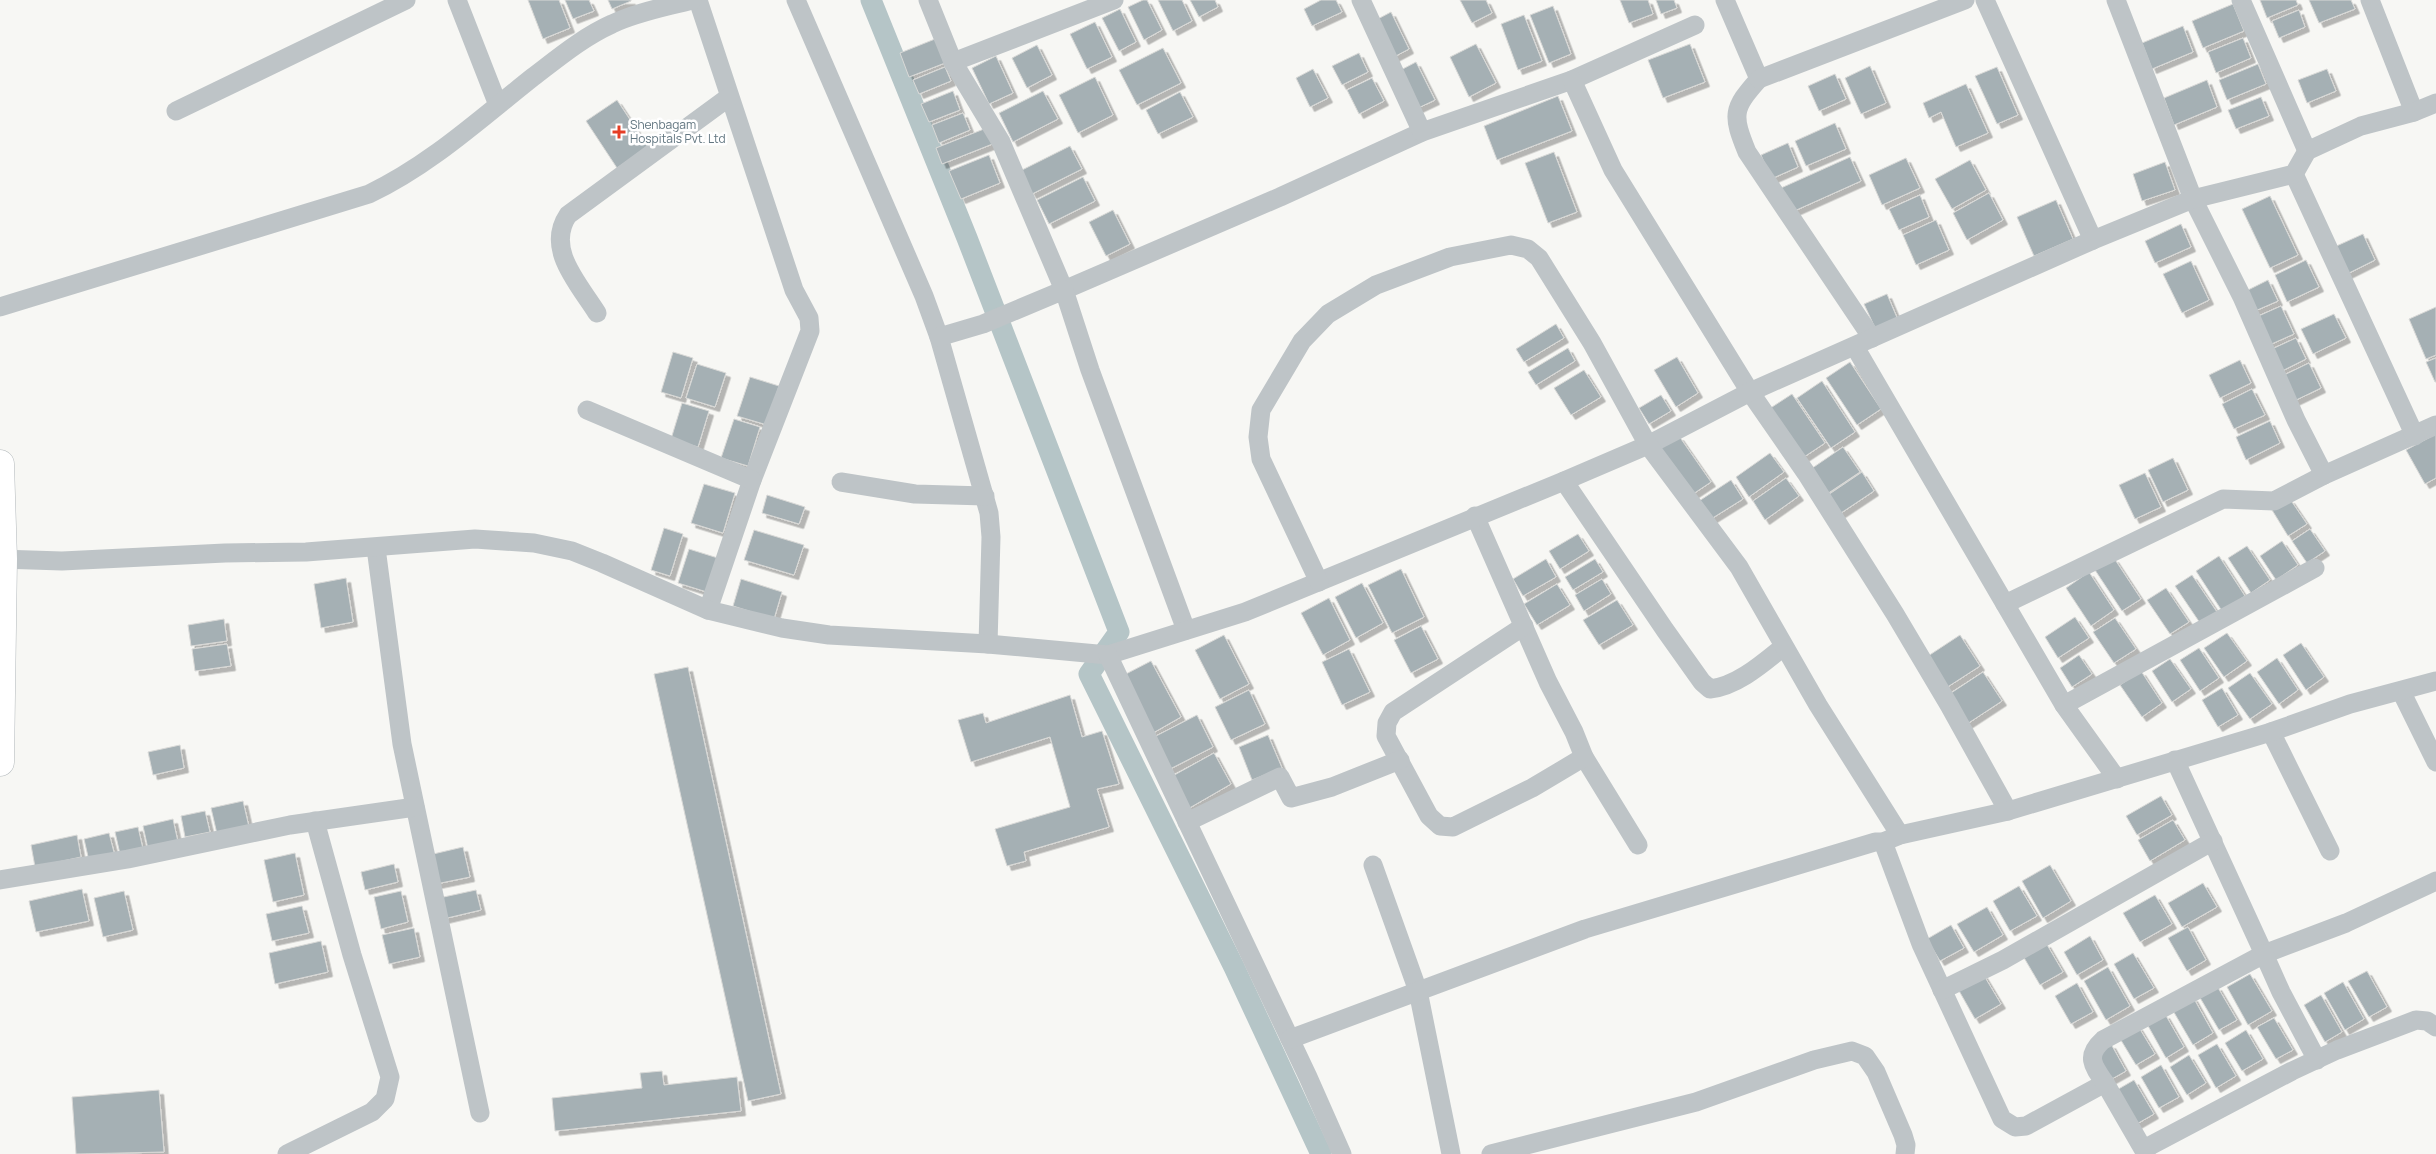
<svg xmlns="http://www.w3.org/2000/svg" width="2436" height="1154" font-family="Manrope,sans-serif">
  <style>
    .lines { fill: none; stroke-linecap: round; stroke-linejoin: round }
    .canal { stroke: #b5c5c7; stroke-width: 21 }
    .building { fill: #a5b0b4; stroke: #d9d9d7; filter: url(#shadow) }
    .primary-casing { stroke: #b2b8bb; stroke-width: 29 }
    .minor { stroke: #bec4c7; stroke-width: 19 }
    .primary { stroke: #fff; stroke-width: 28 }
    .poi-dot { fill: #e53e26; stroke: #fff; stroke-width: 2 }
    .labels { text-anchor: middle; stroke-width: 5; stroke-linejoin: round; paint-order: stroke }
    .poi-label { font-size: 12px; fill: #627680; stroke: #fff; text-anchor: start }
  </style>
  <defs>
    <filter id="shadow"><feDropShadow dx="4.5" dy="4.5" stdDeviation="0" flood-color="#0004"/></filter>
  </defs>
  <rect width="100%" height="100%" fill="#f7f7f4"/>
  <g class="lines">
    <path class="canal" d="M 871,0 L 967,238 L 1119,632 L 1089,674 L 1234,967 L 1321,1154"/>
  </g>
  <g class="building">
    <path d="M 528,0 L 559,0 L 570,28 L 543,39 Z"/>
    <path d="M 565,0 L 589,0 L 594,11 L 573,19 Z"/>
    <path d="M 608,0 L 631,0 L 631,1 L 612,9 Z"/>
    <path d="M 1143,0 L 1147,0 L 1162,30 L 1144,40 L 1128,7 Z"/>
    <path d="M 1158,0 L 1182,0 L 1192,21 L 1173,31 Z"/>
    <path d="M 1190,0 L 1215,0 L 1218,7 L 1199,17 Z"/>
    <path d="M 1321,0 L 1336,0 L 1342,12 L 1312,26 L 1304,9 Z"/>
    <path d="M 1460,0 L 1486,0 L 1492,13 L 1472,23 Z"/>
    <path d="M 1620,0 L 1648,0 L 1653,14 L 1629,23 Z"/>
    <path d="M 1656,0 L 1674,0 L 1677,8 L 1661,14 Z"/>
    <path d="M 2260,0 L 2296,0 L 2298,5 L 2267,18 Z"/>
    <path d="M 2309,0 L 2351,0 L 2355,9 L 2319,23 Z"/>
    <path d="M 2233,4 L 2244,31 L 2203,48 L 2192,21 Z"/>
    <path d="M 1553,6 L 1571,54 L 1549,63 L 1530,15 Z"/>
    <path d="M 1120,9 L 1136,42 L 1119,51 L 1102,18 Z"/>
    <path d="M 2299,10 L 2305,27 L 2279,38 L 2272,21 Z"/>
    <path d="M 1391,12 L 1409,49 L 1392,58 L 1374,21 Z"/>
    <path d="M 1524,15 L 1542,61 L 1518,70 L 1501,24 Z"/>
    <path d="M 1095,22 L 1112,57 L 1087,69 L 1070,34 Z"/>
    <path d="M 2183,26 L 2193,52 L 2152,69 L 2142,43 Z"/>
    <path d="M 2243,38 L 2251,58 L 2216,73 L 2208,52 Z"/>
    <path d="M 935,39 L 945,63 L 909,77 L 900,53 Z"/>
    <path d="M 1476,44 L 1496,83 L 1469,97 L 1450,57 Z"/>
    <path d="M 1690,44 L 1705,82 L 1663,98 L 1648,60 Z"/>
    <path d="M 1037,45 L 1052,75 L 1027,88 L 1012,58 Z"/>
    <path d="M 1163,48 L 1181,83 L 1137,105 L 1119,70 Z"/>
    <path d="M 1359,53 L 1368,72 L 1342,85 L 1332,66 Z"/>
    <path d="M 996,56 L 1013,93 L 989,104 L 972,68 Z"/>
    <path d="M 1416,62 L 1435,100 L 1416,109 L 1397,72 Z"/>
    <path d="M 2258,64 L 2266,84 L 2227,100 L 2219,80 Z"/>
    <path d="M 1870,66 L 1886,103 L 1861,114 L 1845,78 Z"/>
    <path d="M 945,67 L 951,81 L 919,94 L 913,80 Z"/>
    <path d="M 1997,67 L 2018,115 L 1997,124 L 1975,76 Z"/>
    <path d="M 1313,69 L 1328,98 L 1310,107 L 1296,78 Z"/>
    <path d="M 2327,69 L 2336,91 L 2307,103 L 2298,80 Z"/>
    <path d="M 1835,74 L 1846,99 L 1819,111 L 1808,86 Z"/>
    <path d="M 1095,77 L 1113,115 L 1078,133 L 1059,95 Z"/>
    <path d="M 1372,78 L 1384,101 L 1359,114 L 1347,90 Z"/>
    <path d="M 2207,80 L 2217,107 L 2174,125 L 2164,98 Z"/>
    <path d="M 1966,84 L 1988,133 L 1956,147 L 1941,112 L 1929,118 L 1923,103 Z"/>
    <path d="M 953,91 L 960,110 L 929,122 L 921,104 Z"/>
    <path d="M 1043,91 L 1058,119 L 1013,142 L 999,113 Z"/>
    <path d="M 1180,92 L 1193,117 L 1158,134 L 1146,110 Z"/>
    <path d="M 1558,96 L 1572,131 L 1497,160 L 1484,126 Z"/>
    <path d="M 2261,97 L 2269,116 L 2236,129 L 2228,110 Z"/>
    <path d="M 617,100 L 648,147 L 617,168 L 586,121 Z"/>
    <path d="M 963,113 L 970,130 L 939,143 L 932,125 Z"/>
    <path d="M 1835,123 L 1846,149 L 1806,166 L 1795,141 Z"/>
    <path d="M 989,127 L 995,143 L 942,164 L 936,148 Z"/>
    <path d="M 1788,143 L 1798,167 L 1771,179 L 1761,155 Z"/>
    <path d="M 1070,146 L 1082,169 L 1032,194 L 1020,171 Z"/>
    <path d="M 1554,152 L 1577,212 L 1548,223 L 1525,163 Z"/>
    <path d="M 989,155 L 1000,183 L 961,199 L 949,171 Z"/>
    <path d="M 1850,157 L 1861,181 L 1792,212 L 1781,188 Z"/>
    <path d="M 1906,158 L 1920,188 L 1882,205 L 1869,175 Z"/>
    <path d="M 1970,160 L 1986,190 L 1952,209 L 1935,179 Z"/>
    <path d="M 2165,162 L 2175,190 L 2142,201 L 2133,174 Z"/>
    <path d="M 1083,177 L 1095,201 L 1049,224 L 1037,200 Z"/>
    <path d="M 1989,193 L 2003,220 L 1967,240 L 1953,213 Z"/>
    <path d="M 1920,195 L 1929,217 L 1899,230 L 1889,209 Z"/>
    <path d="M 2270,196 L 2298,255 L 2270,268 L 2242,209 Z"/>
    <path d="M 2056,200 L 2073,239 L 2034,256 L 2017,217 Z"/>
    <path d="M 1113,210 L 1130,244 L 1106,256 L 1089,222 Z"/>
    <path d="M 1936,220 L 1949,250 L 1916,265 L 1903,235 Z"/>
    <path d="M 2181,224 L 2191,247 L 2155,263 L 2145,241 Z"/>
    <path d="M 2363,234 L 2375,260 L 2345,275 L 2332,248 Z"/>
    <path d="M 2306,260 L 2319,287 L 2287,302 L 2275,275 Z"/>
    <path d="M 2191,261 L 2209,300 L 2182,313 L 2163,274 Z"/>
    <path d="M 2268,280 L 2278,301 L 2255,311 L 2246,291 Z"/>
    <path d="M 1887,294 L 1898,320 L 1876,330 L 1864,304 Z"/>
    <path d="M 2281,306 L 2294,334 L 2267,346 L 2254,318 Z"/>
    <path d="M 2436,307 L 2436,355 L 2426,359 L 2409,319 Z"/>
    <path d="M 2334,314 L 2346,338 L 2313,354 L 2301,329 Z"/>
    <path d="M 1556,324 L 1564,338 L 1524,362 L 1516,349 Z"/>
    <path d="M 2296,338 L 2306,359 L 2282,371 L 2272,349 Z"/>
    <path d="M 1568,348 L 1575,361 L 1536,385 L 1528,372 Z"/>
    <path d="M 673,352 L 693,358 L 681,398 L 661,392 Z"/>
    <path d="M 1677,357 L 1698,393 L 1676,407 L 1654,370 Z"/>
    <path d="M 2436,358 L 2436,382 L 2435,382 L 2426,362 Z"/>
    <path d="M 2240,360 L 2251,383 L 2220,398 L 2209,375 Z"/>
    <path d="M 1850,362 L 1881,409 L 1857,425 L 1826,378 Z"/>
    <path d="M 2309,363 L 2321,388 L 2292,402 L 2280,377 Z"/>
    <path d="M 697,364 L 726,373 L 715,407 L 686,398 Z"/>
    <path d="M 1584,370 L 1601,397 L 1571,415 L 1554,388 Z"/>
    <path d="M 750,377 L 779,386 L 767,425 L 737,416 Z"/>
    <path d="M 1822,381 L 1855,432 L 1831,448 L 1797,398 Z"/>
    <path d="M 2252,389 L 2265,415 L 2234,429 L 2222,404 Z"/>
    <path d="M 1792,394 L 1825,443 L 1801,459 L 1769,409 Z"/>
    <path d="M 1661,395 L 1671,411 L 1649,424 L 1639,408 Z"/>
    <path d="M 682,403 L 709,411 L 698,447 L 671,439 Z"/>
    <path d="M 734,419 L 760,427 L 748,466 L 721,458 Z"/>
    <path d="M 2270,421 L 2280,443 L 2246,460 L 2236,437 Z"/>
    <path d="M 2436,434 L 2436,478 L 2425,484 L 2406,450 Z"/>
    <path d="M 1679,436 L 1711,482 L 1690,496 L 1658,450 Z"/>
    <path d="M 1843,447 L 1860,472 L 1824,496 L 1808,471 Z"/>
    <path d="M 1770,453 L 1784,472 L 1749,497 L 1736,477 Z"/>
    <path d="M 2173,458 L 2188,490 L 2163,502 L 2148,470 Z"/>
    <path d="M 1862,472 L 1874,491 L 1838,515 L 1825,497 Z"/>
    <path d="M 2145,473 L 2161,507 L 2135,519 L 2119,485 Z"/>
    <path d="M 1786,478 L 1799,496 L 1765,520 L 1753,501 Z"/>
    <path d="M 1731,480 L 1743,499 L 1711,519 L 1699,501 Z"/>
    <path d="M 704,484 L 735,493 L 723,533 L 691,523 Z"/>
    <path d="M 767,495 L 805,507 L 799,524 L 762,513 Z"/>
    <path d="M 2290,499 L 2307,524 L 2288,536 L 2272,510 Z"/>
    <path d="M 664,528 L 683,534 L 670,576 L 651,570 Z"/>
    <path d="M 2310,529 L 2325,551 L 2307,563 L 2292,541 Z"/>
    <path d="M 754,530 L 804,545 L 794,575 L 744,560 Z"/>
    <path d="M 1578,534 L 1589,551 L 1560,569 L 1549,551 Z"/>
    <path d="M 2282,541 L 2298,565 L 2276,580 L 2260,556 Z"/>
    <path d="M 2247,546 L 2270,580 L 2251,593 L 2228,558 Z"/>
    <path d="M 689,549 L 721,559 L 710,593 L 678,583 Z"/>
    <path d="M 2219,556 L 2245,596 L 2222,611 L 2196,571 Z"/>
    <path d="M 2114,558 L 2141,599 L 2122,611 L 2095,570 Z"/>
    <path d="M 1546,559 L 1556,577 L 1523,596 L 1513,579 Z"/>
    <path d="M 1595,559 L 1603,572 L 1573,590 L 1565,577 Z"/>
    <path d="M 1401,569 L 1424,617 L 1392,633 L 1368,585 Z"/>
    <path d="M 2089,572 L 2114,610 L 2091,626 L 2066,588 Z"/>
    <path d="M 2192,575 L 2217,612 L 2200,623 L 2175,586 Z"/>
    <path d="M 346,578 L 353,622 L 321,628 L 314,584 Z"/>
    <path d="M 741,579 L 782,592 L 774,619 L 733,606 Z"/>
    <path d="M 1602,579 L 1611,594 L 1584,611 L 1575,595 Z"/>
    <path d="M 1362,583 L 1383,623 L 1356,638 L 1335,597 Z"/>
    <path d="M 1557,584 L 1570,605 L 1537,625 L 1524,604 Z"/>
    <path d="M 2166,588 L 2189,622 L 2170,634 L 2147,600 Z"/>
    <path d="M 1329,598 L 1350,640 L 1323,655 L 1301,613 Z"/>
    <path d="M 1617,600 L 1633,625 L 1599,645 L 1583,620 Z"/>
    <path d="M 2075,617 L 2089,638 L 2058,658 L 2045,637 Z"/>
    <path d="M 2115,618 L 2136,649 L 2114,663 L 2093,632 Z"/>
    <path d="M 224,619 L 227,641 L 191,646 L 188,625 Z"/>
    <path d="M 1421,626 L 1438,659 L 1411,673 L 1394,640 Z"/>
    <path d="M 2227,633 L 2247,661 L 2224,677 L 2204,648 Z"/>
    <path d="M 1224,635 L 1249,684 L 1220,699 L 1195,650 Z"/>
    <path d="M 1960,635 L 1980,666 L 1946,688 L 1925,658 Z"/>
    <path d="M 2301,643 L 2324,677 L 2306,690 L 2283,655 Z"/>
    <path d="M 227,644 L 231,666 L 195,671 L 192,649 Z"/>
    <path d="M 2199,648 L 2219,678 L 2200,691 L 2180,660 Z"/>
    <path d="M 1349,649 L 1370,692 L 1342,705 L 1322,662 Z"/>
    <path d="M 2079,655 L 2092,674 L 2072,687 L 2060,668 Z"/>
    <path d="M 2277,658 L 2298,690 L 2279,704 L 2257,672 Z"/>
    <path d="M 2170,659 L 2191,689 L 2172,702 L 2152,671 Z"/>
    <path d="M 1151,661 L 1181,717 L 1153,733 L 1122,676 Z"/>
    <path d="M 688,667 L 781,1094 L 748,1101 L 654,674 Z"/>
    <path d="M 2141,671 L 2162,703 L 2142,717 L 2120,685 Z"/>
    <path d="M 1983,672 L 2002,701 L 1967,724 L 1948,695 Z"/>
    <path d="M 2250,673 L 2272,704 L 2250,719 L 2228,688 Z"/>
    <path d="M 2222,688 L 2238,715 L 2218,727 L 2202,700 Z"/>
    <path d="M 1249,690 L 1265,724 L 1231,740 L 1215,707 Z"/>
    <path d="M 1070,695 L 1082,737 L 1102,731 L 1119,784 L 1097,789 L 1109,827 L 1024,852 L 1026,861 L 1007,866 L 995,829 L 1070,807 L 1050,737 L 971,762 L 958,720 L 983,713 L 986,723 Z"/>
    <path d="M 1197,715 L 1213,747 L 1170,769 L 1154,737 Z"/>
    <path d="M 1268,735 L 1282,768 L 1252,780 L 1239,747 Z"/>
    <path d="M 180,745 L 184,768 L 153,775 L 148,752 Z"/>
    <path d="M 1214,753 L 1231,784 L 1186,810 L 1169,778 Z"/>
    <path d="M 2161,796 L 2172,815 L 2137,835 L 2126,816 Z"/>
    <path d="M 243,801 L 249,827 L 217,834 L 211,808 Z"/>
    <path d="M 205,811 L 210,832 L 185,837 L 181,816 Z"/>
    <path d="M 173,819 L 178,842 L 148,849 L 143,826 Z"/>
    <path d="M 2173,820 L 2185,840 L 2150,861 L 2138,840 Z"/>
    <path d="M 138,827 L 143,849 L 120,854 L 115,832 Z"/>
    <path d="M 109,833 L 115,856 L 89,861 L 84,839 Z"/>
    <path d="M 77,835 L 81,857 L 35,867 L 31,845 Z"/>
    <path d="M 463,847 L 470,877 L 436,884 L 429,855 Z"/>
    <path d="M 295,853 L 304,895 L 273,902 L 264,860 Z"/>
    <path d="M 394,864 L 398,882 L 365,890 L 361,872 Z"/>
    <path d="M 2050,865 L 2071,901 L 2043,918 L 2022,881 Z"/>
    <path d="M 2203,883 L 2217,907 L 2182,927 L 2168,903 Z"/>
    <path d="M 2019,886 L 2037,916 L 2010,931 L 1993,901 Z"/>
    <path d="M 82,889 L 89,921 L 36,932 L 29,901 Z"/>
    <path d="M 476,890 L 481,910 L 443,919 L 439,898 Z"/>
    <path d="M 124,891 L 133,930 L 103,937 L 94,898 Z"/>
    <path d="M 401,891 L 408,922 L 381,929 L 374,897 Z"/>
    <path d="M 2155,895 L 2172,924 L 2140,942 L 2123,913 Z"/>
    <path d="M 302,906 L 309,933 L 272,941 L 266,914 Z"/>
    <path d="M 1987,907 L 2003,935 L 1974,952 L 1957,924 Z"/>
    <path d="M 1951,925 L 1964,948 L 1940,961 L 1927,939 Z"/>
    <path d="M 2188,927 L 2206,960 L 2187,971 L 2168,938 Z"/>
    <path d="M 414,928 L 420,957 L 389,964 L 382,935 Z"/>
    <path d="M 2090,936 L 2103,960 L 2077,975 L 2064,952 Z"/>
    <path d="M 321,941 L 328,972 L 275,984 L 269,953 Z"/>
    <path d="M 2046,943 L 2063,972 L 2040,985 L 2023,956 Z"/>
    <path d="M 2133,953 L 2154,988 L 2134,999 L 2114,964 Z"/>
    <path d="M 2108,967 L 2130,1006 L 2106,1020 L 2084,981 Z"/>
    <path d="M 2367,971 L 2387,1007 L 2369,1017 L 2348,981 Z"/>
    <path d="M 1983,974 L 2001,1004 L 1975,1019 L 1958,989 Z"/>
    <path d="M 2250,974 L 2272,1011 L 2248,1025 L 2227,987 Z"/>
    <path d="M 2343,982 L 2364,1019 L 2345,1030 L 2324,993 Z"/>
    <path d="M 2077,983 L 2093,1012 L 2071,1024 L 2055,996 Z"/>
    <path d="M 2217,986 L 2237,1020 L 2219,1030 L 2199,996 Z"/>
    <path d="M 2321,995 L 2342,1032 L 2325,1042 L 2304,1005 Z"/>
    <path d="M 2193,997 L 2213,1033 L 2193,1045 L 2172,1009 Z"/>
    <path d="M 2165,1014 L 2184,1047 L 2166,1058 L 2147,1024 Z"/>
    <path d="M 2274,1018 L 2293,1050 L 2276,1059 L 2257,1027 Z"/>
    <path d="M 2138,1026 L 2155,1054 L 2136,1065 L 2119,1037 Z"/>
    <path d="M 2246,1030 L 2263,1059 L 2242,1071 L 2225,1043 Z"/>
    <path d="M 2111,1044 L 2126,1071 L 2110,1080 L 2095,1053 Z"/>
    <path d="M 2217,1044 L 2236,1076 L 2216,1088 L 2198,1055 Z"/>
    <path d="M 2189,1055 L 2206,1083 L 2187,1095 L 2170,1067 Z"/>
    <path d="M 2161,1065 L 2179,1097 L 2159,1108 L 2141,1077 Z"/>
    <path d="M 662,1071 L 664,1085 L 737,1077 L 741,1111 L 555,1131 L 552,1098 L 642,1088 L 640,1073 Z"/>
    <path d="M 2134,1080 L 2154,1114 L 2135,1125 L 2115,1091 Z"/>
    <path d="M 159,1090 L 164,1152 L 76,1154 L 72,1097 Z"/>
  </g>
  <g class="lines">
    <g class="primary-casing">
      <path id="primary" d="M 0,464 L 3,559 L 0,762"/>
    </g>
    <g class="minor">
      <path d="M 457,0 L 498,105"/>
      <path d="M 698,0 L 794,290 L 809,318 L 810,331 L 752,480 L 708,610"/>
      <path d="M 796,0 L 924,296 L 939,337 L 989,513 L 991,537 L 988,644"/>
      <path d="M 928,0 L 953,62 L 1001,142 L 1064,290 L 1280,197 L 1422,132 L 1572,80 L 1695,25"/>
      <path d="M 1361,0 L 1422,132"/>
      <path d="M 1725,0 L 1759,79 C 1732,109 1732,115 1747,152 L 1872,338"/>
      <path d="M 1985,0 L 2093,240"/>
      <path d="M 2116,0 L 2193,199 L 2242,297 L 2296,420 L 2324,475 L 2436,425"/>
      <path d="M 2241,0 L 2307,151"/>
      <path d="M 2370,0 L 2414,112"/>
      <path d="M 953,62 L 1114,0"/>
      <path d="M 1759,79 L 1965,0"/>
      <path d="M 1572,80 L 1613,170 L 1750,392 L 1806,473 L 1895,614 L 1949,705 L 2008,811"/>
      <path d="M 176,111 L 406,0"/>
      <path d="M 2294,174 L 2415,436"/>
      <path d="M 0,307 L 369,194 C 430,165 480,119 533,77 C 558,58 583,37 612,24 C 637,12 666,7 692,0"/>
      <path d="M 597,313 C 579,284 545,249 568,215 L 729,97"/>
      <path d="M 939,337 L 983,324 L 1064,290 L 1090,370 L 1186,630"/>
      <path d="M 1855,347 L 2064,705 L 2117,779"/>
      <path d="M 587,410 L 752,480"/>
      <path d="M 1564,481 L 1665,630 L 1702,682 L 1710,689 C 1737,686 1762,664 1783,647"/>
      <path d="M 841,482 L 915,494 L 985,496"/>
      <path d="M 1475,516 L 1548,682 L 1574,732 L 1584,757 L 1638,845"/>
      <path d="M 376,548 L 402,744 L 480,1113"/>
      <path d="M 0,559 L 62,561 L 225,553 L 306,552 L 475,539 L 534,543 L 572,551 L 602,563 L 708,610 L 782,628 L 829,635 L 988,644 L 1108,655 L 1245,612 L 1564,481 L 1648,445 L 1750,392 L 2093,240 L 2193,199 L 2294,174 L 2307,151 L 2361,126 L 2414,112 L 2436,103"/>
      <path d="M 1319,582 L 1261,459 L 1258,437 L 1261,410 L 1302,341 L 1328,314 L 1376,285 L 1450,257 L 1511,245 L 1528,249 L 1539,258 L 1592,343 L 1648,445 L 1739,567 L 1818,705 L 1900,835"/>
      <path d="M 2005,604 L 2223,499 L 2274,501 L 2324,475"/>
      <path d="M 1524,626 L 1393,712 L 1387,723 L 1386,736 L 1429,816 L 1440,826 L 1453,827 L 1532,788 L 1584,757"/>
      <path d="M 1108,655 L 1308,1077 L 1342,1154"/>
      <path d="M 2401,691 L 2436,762"/>
      <path d="M 2064,705 L 2315,568"/>
      <path d="M 2271,732 L 2330,851"/>
      <path d="M 2175,760 L 2264,954 L 2346,923 L 2436,881"/>
      <path d="M 1187,822 L 1280,777 L 1291,798 L 1332,787 L 1400,760"/>
      <path d="M 1883,842 L 1921,944 L 2002,1119 L 2015,1127 L 2026,1126 L 2105,1083 L 2146,1154"/>
      <path d="M 1373,865 L 1418,991 L 1451,1154"/>
      <path d="M 0,880 L 128,859 L 290,825 L 415,807"/>
      <path d="M 1942,990 L 2003,960 L 2213,841"/>
      <path d="M 1290,1039 L 1585,929 L 1875,842 L 1883,842 L 1900,835 L 2008,811 L 2271,732 L 2350,704 L 2436,681"/>
      <path d="M 2105,1083 C 2093,1066 2085,1056 2103,1040 L 2264,954 L 2281,992 L 2317,1060"/>
      <path d="M 2144,1149 L 2292,1071 L 2337,1050 L 2416,1020 L 2427,1021 L 2436,1027"/>
      <path d="M 287,1154 L 372,1112 L 385,1099 L 390,1077 L 352,955 L 315,821"/>
      <path d="M 1491,1154 L 1696,1102 L 1814,1060 L 1852,1051 L 1865,1056 L 1876,1072 L 1903,1135 L 1906,1145 L 1905,1154"/>
    </g>
    <use href="#primary" class="primary"/>
  </g>
  <path class="poi-dot" d="M616.5 124.5h5v5h5v5h-5v5h-5v-5h-5v-5h5z"/>
  <g class="labels">
    <g class="poi-label">
      <text x="630" y="129">Shenbagam<tspan x="630" dy="14">Hospitals Pvt. Ltd</tspan></text>
    </g>
  </g>
</svg>
